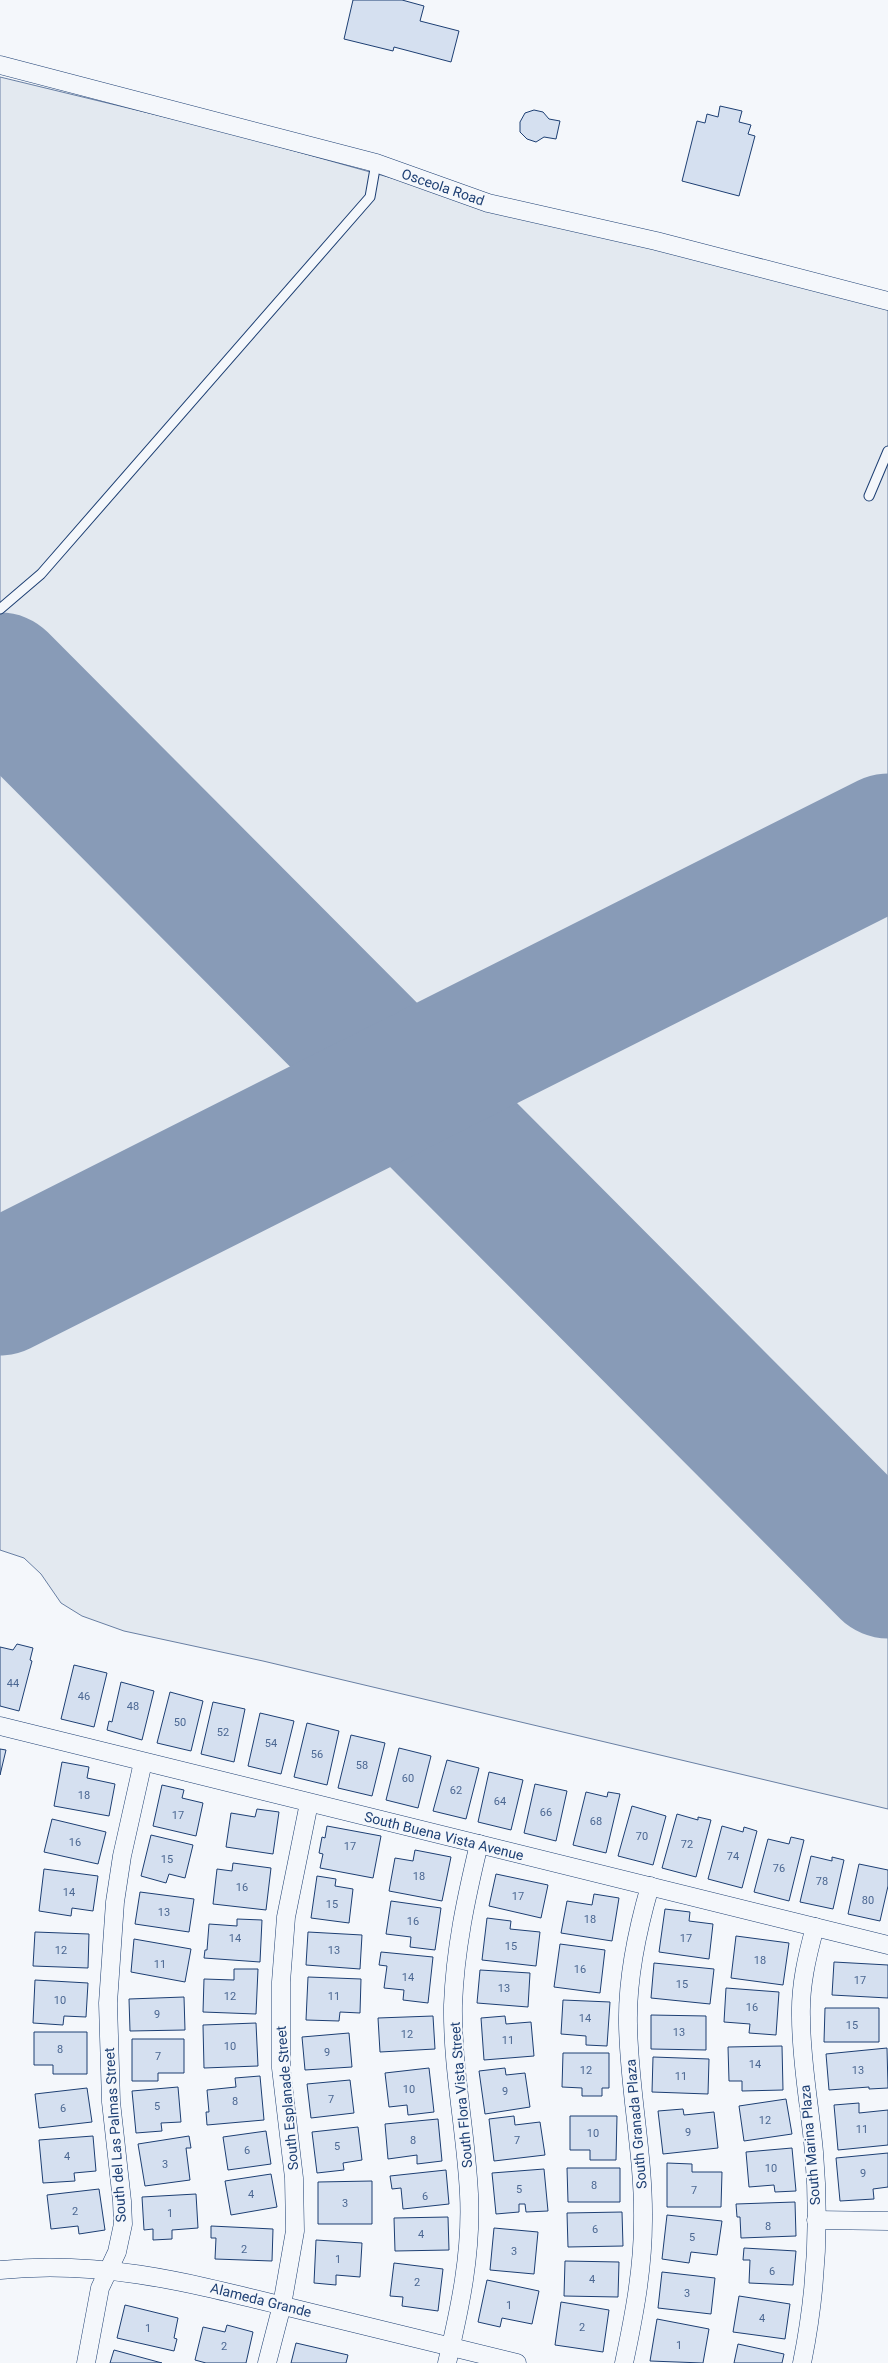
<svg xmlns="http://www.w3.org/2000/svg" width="888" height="2363" font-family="Roboto,sans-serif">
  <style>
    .green { fill: #e3e9f0; stroke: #687fa3 }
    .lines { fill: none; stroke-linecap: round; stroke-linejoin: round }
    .runway { stroke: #889bb7; stroke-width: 135 }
    .building { fill: #d5e0f0; stroke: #1d3f73 }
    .service-casing { stroke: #1d3f73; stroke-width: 11 }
    .minor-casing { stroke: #1d3f73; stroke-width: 19 }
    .service { stroke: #f4f7fb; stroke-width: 9 }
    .minor { stroke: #f4f7fb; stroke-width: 18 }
    .labels { text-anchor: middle; stroke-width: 4; stroke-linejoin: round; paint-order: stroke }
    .number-label { font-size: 11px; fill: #4b6792 }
    .street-label { font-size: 14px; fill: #1d3f73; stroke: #f4f7fb }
  </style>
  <rect width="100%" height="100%" fill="#f4f7fb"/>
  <path class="green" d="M 0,77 L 223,131 L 589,233 L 888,307 L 888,1809 L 263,1661 L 124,1631 L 82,1616 L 61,1603 L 41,1574 L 24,1558 L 0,1550 Z"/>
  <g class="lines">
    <g class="runway">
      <path d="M 0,680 L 888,1571"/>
      <path d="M 0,1288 L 888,841"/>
    </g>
  </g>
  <g class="building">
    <path d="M 353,0 L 402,0 L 424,6 L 420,21 L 459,31 L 451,62 L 394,47 L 393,51 L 344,39 Z"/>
    <path d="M 720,106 L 742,111 L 739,122 L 751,125 L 748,134 L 755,136 L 739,196 L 682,181 L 697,121 L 705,123 L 707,114 L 718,117 Z"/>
    <path d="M 534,110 L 543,112 L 549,119 L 560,121 L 556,139 L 544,137 L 536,142 L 527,139 L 520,132 L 520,122 L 525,113 Z"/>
    <path d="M 17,1644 L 33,1648 L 30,1660 L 32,1661 L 19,1711 L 0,1706 L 0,1647 L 13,1650 Z"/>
    <path d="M 74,1665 L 107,1673 L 94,1727 L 61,1719 Z"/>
    <path d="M 121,1682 L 154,1691 L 142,1740 L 107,1730 L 109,1721 L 112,1722 Z"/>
    <path d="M 170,1692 L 203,1701 L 191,1751 L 157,1743 Z"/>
    <path d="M 213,1702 L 245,1709 L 234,1762 L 201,1754 Z"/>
    <path d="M 260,1713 L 294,1721 L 281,1774 L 248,1766 Z"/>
    <path d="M 307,1723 L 339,1731 L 327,1785 L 294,1777 Z"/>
    <path d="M 351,1735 L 385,1743 L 372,1796 L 338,1788 Z"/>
    <path d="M 399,1748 L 431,1756 L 418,1808 L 386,1800 Z"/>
    <path d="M 0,1749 L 6,1750 L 0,1775 Z"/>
    <path d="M 447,1760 L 479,1768 L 466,1819 L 433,1811 Z"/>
    <path d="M 62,1762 L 89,1767 L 87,1778 L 115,1784 L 109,1816 L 54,1806 Z"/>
    <path d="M 489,1772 L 523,1780 L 511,1830 L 478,1822 Z"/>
    <path d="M 535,1784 L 567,1791 L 556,1841 L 524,1833 Z"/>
    <path d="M 162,1785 L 184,1790 L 182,1798 L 203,1803 L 196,1836 L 153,1826 Z"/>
    <path d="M 586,1792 L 607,1797 L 608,1792 L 620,1794 L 606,1853 L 573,1845 Z"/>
    <path d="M 632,1806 L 666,1816 L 653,1865 L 618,1856 Z"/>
    <path d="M 257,1809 L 279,1812 L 273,1854 L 226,1847 L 231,1813 L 255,1817 Z"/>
    <path d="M 677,1814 L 698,1820 L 698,1817 L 711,1820 L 696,1877 L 662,1868 Z"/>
    <path d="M 52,1819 L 106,1832 L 98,1864 L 44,1852 Z"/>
    <path d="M 327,1826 L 381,1836 L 373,1878 L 320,1868 L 323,1854 L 319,1853 L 322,1837 L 325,1838 Z"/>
    <path d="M 722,1826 L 743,1832 L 744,1827 L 757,1831 L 742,1888 L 708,1879 Z"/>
    <path d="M 151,1835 L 193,1845 L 185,1878 L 169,1874 L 166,1883 L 141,1876 Z"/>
    <path d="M 791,1837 L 804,1840 L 789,1901 L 754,1892 L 768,1839 L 789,1844 Z"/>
    <path d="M 415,1850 L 451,1857 L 442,1901 L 389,1891 L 395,1858 L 413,1861 Z"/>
    <path d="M 811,1856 L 832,1861 L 832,1857 L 844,1860 L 833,1909 L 800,1902 Z"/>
    <path d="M 233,1863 L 271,1868 L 266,1910 L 213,1904 L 217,1869 L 232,1871 Z"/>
    <path d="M 859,1864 L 888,1870 L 888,1886 L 880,1921 L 848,1914 Z"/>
    <path d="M 44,1869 L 98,1876 L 93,1911 L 72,1908 L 71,1916 L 39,1911 Z"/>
    <path d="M 496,1874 L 548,1885 L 541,1918 L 489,1906 Z"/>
    <path d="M 317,1876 L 336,1879 L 335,1886 L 353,1889 L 349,1923 L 311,1918 Z"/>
    <path d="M 140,1892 L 194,1899 L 189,1932 L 135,1924 Z"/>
    <path d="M 594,1894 L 619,1898 L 612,1941 L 561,1933 L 567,1901 L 592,1905 Z"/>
    <path d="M 391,1901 L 441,1908 L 435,1950 L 410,1947 L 411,1937 L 386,1934 Z"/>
    <path d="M 665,1909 L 690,1912 L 689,1921 L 713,1924 L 709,1959 L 659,1952 Z"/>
    <path d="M 487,1918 L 511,1921 L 510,1929 L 540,1932 L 536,1966 L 482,1960 Z"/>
    <path d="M 237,1919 L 262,1920 L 260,1962 L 204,1958 L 205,1950 L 207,1950 L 209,1924 L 237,1926 Z"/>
    <path d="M 35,1932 L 89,1934 L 88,1968 L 33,1966 Z"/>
    <path d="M 308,1932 L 362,1935 L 360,1969 L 306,1965 Z"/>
    <path d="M 736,1936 L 789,1943 L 783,1985 L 731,1978 Z"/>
    <path d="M 134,1939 L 191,1949 L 185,1982 L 131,1972 Z"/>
    <path d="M 560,1944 L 605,1950 L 600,1993 L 554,1987 Z"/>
    <path d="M 381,1952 L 433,1957 L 428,2003 L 403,2000 L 404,1990 L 384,1988 L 387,1966 L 379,1965 Z"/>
    <path d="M 834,1962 L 888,1965 L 888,1998 L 832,1995 Z"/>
    <path d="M 654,1963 L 714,1969 L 710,2004 L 651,1998 Z"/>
    <path d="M 234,1969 L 258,1969 L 256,2014 L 203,2012 L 204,1979 L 234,1980 Z"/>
    <path d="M 480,1970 L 530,1973 L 528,2007 L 477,2003 Z"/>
    <path d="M 308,1977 L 361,1979 L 360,2013 L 340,2012 L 339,2021 L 306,2020 Z"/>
    <path d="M 35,1980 L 88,1983 L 86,2017 L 64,2016 L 63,2025 L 33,2023 Z"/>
    <path d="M 726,1988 L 779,1992 L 776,2035 L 749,2033 L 750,2024 L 724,2022 Z"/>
    <path d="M 184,1997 L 185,2030 L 130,2031 L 129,1999 Z"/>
    <path d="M 563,2000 L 610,2002 L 607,2046 L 586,2045 L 586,2036 L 561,2034 Z"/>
    <path d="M 825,2008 L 879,2008 L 879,2042 L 824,2042 Z"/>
    <path d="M 651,2015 L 706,2016 L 706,2050 L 651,2049 Z"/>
    <path d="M 433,2016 L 435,2049 L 380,2052 L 378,2018 Z"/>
    <path d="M 505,2016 L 506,2024 L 531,2022 L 534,2056 L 484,2060 L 481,2018 Z"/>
    <path d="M 256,2023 L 258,2066 L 204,2068 L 203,2025 Z"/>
    <path d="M 34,2032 L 87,2032 L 87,2074 L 53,2074 L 53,2065 L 34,2065 Z"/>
    <path d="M 349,2033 L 352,2067 L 305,2070 L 302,2037 Z"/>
    <path d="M 132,2039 L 184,2039 L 184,2073 L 158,2073 L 158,2081 L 132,2081 Z"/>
    <path d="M 782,2046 L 783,2090 L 742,2091 L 742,2081 L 729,2081 L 728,2047 Z"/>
    <path d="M 887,2048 L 888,2088 L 869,2089 L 869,2087 L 829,2090 L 826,2054 Z"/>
    <path d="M 563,2053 L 609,2053 L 609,2088 L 602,2088 L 602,2096 L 582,2096 L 582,2088 L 562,2087 Z"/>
    <path d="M 653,2057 L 709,2059 L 708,2094 L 652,2092 Z"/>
    <path d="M 429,2068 L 434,2112 L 408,2115 L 407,2105 L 389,2107 L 385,2073 Z"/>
    <path d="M 505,2068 L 506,2075 L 525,2073 L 530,2107 L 485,2114 L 479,2071 Z"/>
    <path d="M 260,2076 L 264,2120 L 207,2125 L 206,2112 L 209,2112 L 207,2090 L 236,2087 L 235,2078 Z"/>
    <path d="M 350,2080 L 354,2113 L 311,2118 L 307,2084 Z"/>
    <path d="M 178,2087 L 181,2122 L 161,2123 L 162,2131 L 136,2133 L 132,2091 Z"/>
    <path d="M 87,2088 L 92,2122 L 39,2128 L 35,2094 Z"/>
    <path d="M 786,2099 L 792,2134 L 744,2141 L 739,2106 Z"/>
    <path d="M 859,2103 L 859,2113 L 888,2110 L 888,2145 L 838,2150 L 834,2105 Z"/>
    <path d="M 683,2109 L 684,2115 L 714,2112 L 718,2148 L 663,2154 L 658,2111 Z"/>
    <path d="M 514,2116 L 515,2125 L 540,2122 L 545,2155 L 494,2161 L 489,2119 Z"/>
    <path d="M 570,2116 L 617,2116 L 616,2160 L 590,2160 L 590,2150 L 570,2150 Z"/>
    <path d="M 438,2119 L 442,2161 L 417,2164 L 417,2155 L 388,2159 L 385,2124 Z"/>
    <path d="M 358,2127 L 362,2160 L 343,2163 L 344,2170 L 317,2173 L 312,2132 Z"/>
    <path d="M 266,2131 L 271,2164 L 228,2170 L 223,2137 Z"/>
    <path d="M 93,2136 L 96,2171 L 74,2173 L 75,2181 L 43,2183 L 39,2140 Z"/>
    <path d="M 189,2136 L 191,2148 L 186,2148 L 190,2180 L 145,2186 L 138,2144 Z"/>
    <path d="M 792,2148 L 796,2191 L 775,2192 L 774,2185 L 749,2187 L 746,2152 Z"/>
    <path d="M 888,2153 L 888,2187 L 873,2189 L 874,2199 L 840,2201 L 836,2158 Z"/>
    <path d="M 667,2163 L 692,2164 L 692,2172 L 722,2172 L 721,2207 L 667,2207 Z"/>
    <path d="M 567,2168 L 620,2168 L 620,2202 L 568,2202 Z"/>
    <path d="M 544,2169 L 548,2211 L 526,2212 L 525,2204 L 519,2204 L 519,2212 L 496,2214 L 492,2173 Z"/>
    <path d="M 446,2170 L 449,2204 L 403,2209 L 401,2188 L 392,2189 L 390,2176 Z"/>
    <path d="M 271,2174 L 277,2207 L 231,2215 L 225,2181 Z"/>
    <path d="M 372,2181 L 372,2224 L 318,2224 L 318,2182 Z"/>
    <path d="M 99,2189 L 105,2230 L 79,2234 L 78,2226 L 51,2229 L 47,2195 Z"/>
    <path d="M 196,2194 L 198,2228 L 172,2230 L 172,2239 L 153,2240 L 153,2229 L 144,2230 L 142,2197 Z"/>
    <path d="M 795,2202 L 796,2236 L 741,2238 L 740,2217 L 737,2217 L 736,2204 Z"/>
    <path d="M 622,2212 L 623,2246 L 568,2247 L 567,2213 Z"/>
    <path d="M 667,2215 L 722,2221 L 717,2255 L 691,2252 L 689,2263 L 662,2259 Z"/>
    <path d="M 448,2217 L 449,2250 L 395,2251 L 394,2218 Z"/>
    <path d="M 211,2226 L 273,2229 L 272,2261 L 215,2259 L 216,2238 L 211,2238 Z"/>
    <path d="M 494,2228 L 538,2232 L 534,2274 L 490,2270 Z"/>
    <path d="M 316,2240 L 362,2243 L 360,2277 L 336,2275 L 336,2285 L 314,2283 Z"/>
    <path d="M 744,2248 L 796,2251 L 793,2285 L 749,2283 L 750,2260 L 743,2260 Z"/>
    <path d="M 565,2261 L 619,2262 L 618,2297 L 564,2296 Z"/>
    <path d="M 394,2263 L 443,2269 L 438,2311 L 402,2306 L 403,2297 L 390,2296 Z"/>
    <path d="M 662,2272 L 715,2278 L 711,2314 L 658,2308 Z"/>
    <path d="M 487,2280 L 539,2291 L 532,2324 L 502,2318 L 500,2327 L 478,2322 Z"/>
    <path d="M 739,2296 L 790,2304 L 785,2339 L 733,2332 Z"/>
    <path d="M 561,2302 L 609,2310 L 603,2352 L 555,2345 Z"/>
    <path d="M 125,2305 L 178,2318 L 174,2338 L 177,2339 L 174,2351 L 117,2338 Z"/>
    <path d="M 657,2319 L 709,2329 L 703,2363 L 650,2361 Z"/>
    <path d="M 227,2325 L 253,2332 L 246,2363 L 206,2363 L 195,2360 L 203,2327 L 225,2332 Z"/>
    <path d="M 296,2343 L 348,2355 L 346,2363 L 291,2363 Z"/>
    <path d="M 738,2344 L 784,2354 L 782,2363 L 734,2363 Z"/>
    <path d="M 114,2350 L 162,2363 L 110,2363 Z"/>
  </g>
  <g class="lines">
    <g class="service-casing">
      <g id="service">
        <path d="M 869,496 L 888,451"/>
        <path d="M 0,609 L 41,574 L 370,197 L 376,163"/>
      </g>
    </g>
    <g class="minor-casing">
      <g id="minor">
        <path d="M 0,65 L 376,163 L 488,203 L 656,241 L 888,301"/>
        <path d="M 0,1726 L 888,1945"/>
        <path d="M 816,2220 L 888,2221"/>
        <path d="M 0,2270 C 102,2259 194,2284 292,2308 C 367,2326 442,2345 517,2363"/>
        <path d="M 86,2363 L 100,2288 L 117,2252 L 123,2224 L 122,2201 L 111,2102 L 108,2003 L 115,1902 L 122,1856 L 143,1762"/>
        <path d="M 267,2363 L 282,2305 L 295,2231 L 294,2178 L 281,2068 L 281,1982 L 286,1917 L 309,1803"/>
        <path d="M 447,2363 C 460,2308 472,2252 469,2194 C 466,2131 452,2069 453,2005 C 455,1950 466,1898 479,1844"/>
        <path d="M 624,2363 C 634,2316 643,2269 643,2221 C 644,2155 629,2090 628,2024 C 627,1977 637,1931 650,1886"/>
        <path d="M 802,2363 C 816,2294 820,2222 814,2152 C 810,2107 801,2062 801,2017 C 800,1986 807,1956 815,1927"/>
      </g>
    </g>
    <use href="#service" class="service"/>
    <use href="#minor" class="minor"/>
  </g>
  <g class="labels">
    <g class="number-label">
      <text x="13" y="1687">44</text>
      <text x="84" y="1700">46</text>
      <text x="133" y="1710">48</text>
      <text x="180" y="1726">50</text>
      <text x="223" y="1736">52</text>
      <text x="271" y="1747">54</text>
      <text x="317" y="1758">56</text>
      <text x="362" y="1769">58</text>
      <text x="408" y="1782">60</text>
      <text x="456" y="1794">62</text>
      <text x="84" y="1799">18</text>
      <text x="500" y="1805">64</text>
      <text x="546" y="1816">66</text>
      <text x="178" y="1819">17</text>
      <text x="596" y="1825">68</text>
      <text x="642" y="1840">70</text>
      <text x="75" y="1846">16</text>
      <text x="687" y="1848">72</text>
      <text x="350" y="1850">17</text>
      <text x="733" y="1860">74</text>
      <text x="167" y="1863">15</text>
      <text x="779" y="1872">76</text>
      <text x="419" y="1880">18</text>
      <text x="822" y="1885">78</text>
      <text x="242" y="1891">16</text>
      <text x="69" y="1896">14</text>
      <text x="518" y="1900">17</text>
      <text x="868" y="1904">80</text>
      <text x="332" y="1908">15</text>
      <text x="164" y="1916">13</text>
      <text x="590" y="1923">18</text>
      <text x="413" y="1925">16</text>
      <text x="235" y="1942">14</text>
      <text x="686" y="1942">17</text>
      <text x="511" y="1950">15</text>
      <text x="61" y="1954">12</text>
      <text x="334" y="1954">13</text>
      <text x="760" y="1964">18</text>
      <text x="160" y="1968">11</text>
      <text x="580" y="1973">16</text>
      <text x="408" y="1981">14</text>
      <text x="860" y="1984">17</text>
      <text x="682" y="1988">15</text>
      <text x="504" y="1992">13</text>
      <text x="230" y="2000">12</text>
      <text x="334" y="2000">11</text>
      <text x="60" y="2004">10</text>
      <text x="752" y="2011">16</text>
      <text x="157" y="2018">9</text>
      <text x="585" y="2022">14</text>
      <text x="852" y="2029">15</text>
      <text x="679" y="2036">13</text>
      <text x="407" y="2038">12</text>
      <text x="508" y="2044">11</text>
      <text x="230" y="2050">10</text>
      <text x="60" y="2053">8</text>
      <text x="327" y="2056">9</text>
      <text x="158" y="2060">7</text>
      <text x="755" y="2068">14</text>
      <text x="586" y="2074">12</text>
      <text x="858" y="2074">13</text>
      <text x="681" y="2080">11</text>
      <text x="409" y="2093">10</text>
      <text x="505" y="2095">9</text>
      <text x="331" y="2103">7</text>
      <text x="235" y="2105">8</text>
      <text x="157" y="2110">5</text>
      <text x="63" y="2112">6</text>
      <text x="765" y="2124">12</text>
      <text x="862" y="2133">11</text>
      <text x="688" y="2136">9</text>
      <text x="593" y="2137">10</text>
      <text x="413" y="2144">8</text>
      <text x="517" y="2144">7</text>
      <text x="337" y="2150">5</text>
      <text x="247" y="2154">6</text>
      <text x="67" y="2160">4</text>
      <text x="165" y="2168">3</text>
      <text x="771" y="2172">10</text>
      <text x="863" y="2177">9</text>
      <text x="594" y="2189">8</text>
      <text x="519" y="2193">5</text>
      <text x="694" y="2194">7</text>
      <text x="251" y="2198">4</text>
      <text x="425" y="2200">6</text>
      <text x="345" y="2207">3</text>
      <text x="75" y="2215">2</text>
      <text x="170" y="2217">1</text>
      <text x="768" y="2230">8</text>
      <text x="595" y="2233">6</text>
      <text x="421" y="2238">4</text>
      <text x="692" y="2241">5</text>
      <text x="244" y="2253">2</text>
      <text x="514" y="2255">3</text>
      <text x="338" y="2263">1</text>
      <text x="772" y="2275">6</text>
      <text x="592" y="2283">4</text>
      <text x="417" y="2286">2</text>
      <text x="687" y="2297">3</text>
      <text x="509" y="2309">1</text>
      <text x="762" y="2322">4</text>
      <text x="582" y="2331">2</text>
      <text x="148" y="2332">1</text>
      <text x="679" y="2349">1</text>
      <text x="224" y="2350">2</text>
    </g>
    <g class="street-label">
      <text transform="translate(443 187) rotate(19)" y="5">Osceola Road</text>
      <text transform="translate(444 1836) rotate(14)" y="5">South Buena Vista Avenue</text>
      <text transform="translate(461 2095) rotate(-95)" y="5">South Flora Vista Street</text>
      <text transform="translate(287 2098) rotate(-95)" y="5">South Esplanade Street</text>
      <text transform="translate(636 2124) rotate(-95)" y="5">South Granada Plaza</text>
      <text transform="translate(115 2135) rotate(-94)" y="5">South del Las Palmas Street</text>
      <text transform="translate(810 2145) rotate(-95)" y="5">South Marina Plaza</text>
      <text transform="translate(261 2300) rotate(14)" y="5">Alameda Grande</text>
    </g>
  </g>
</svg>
